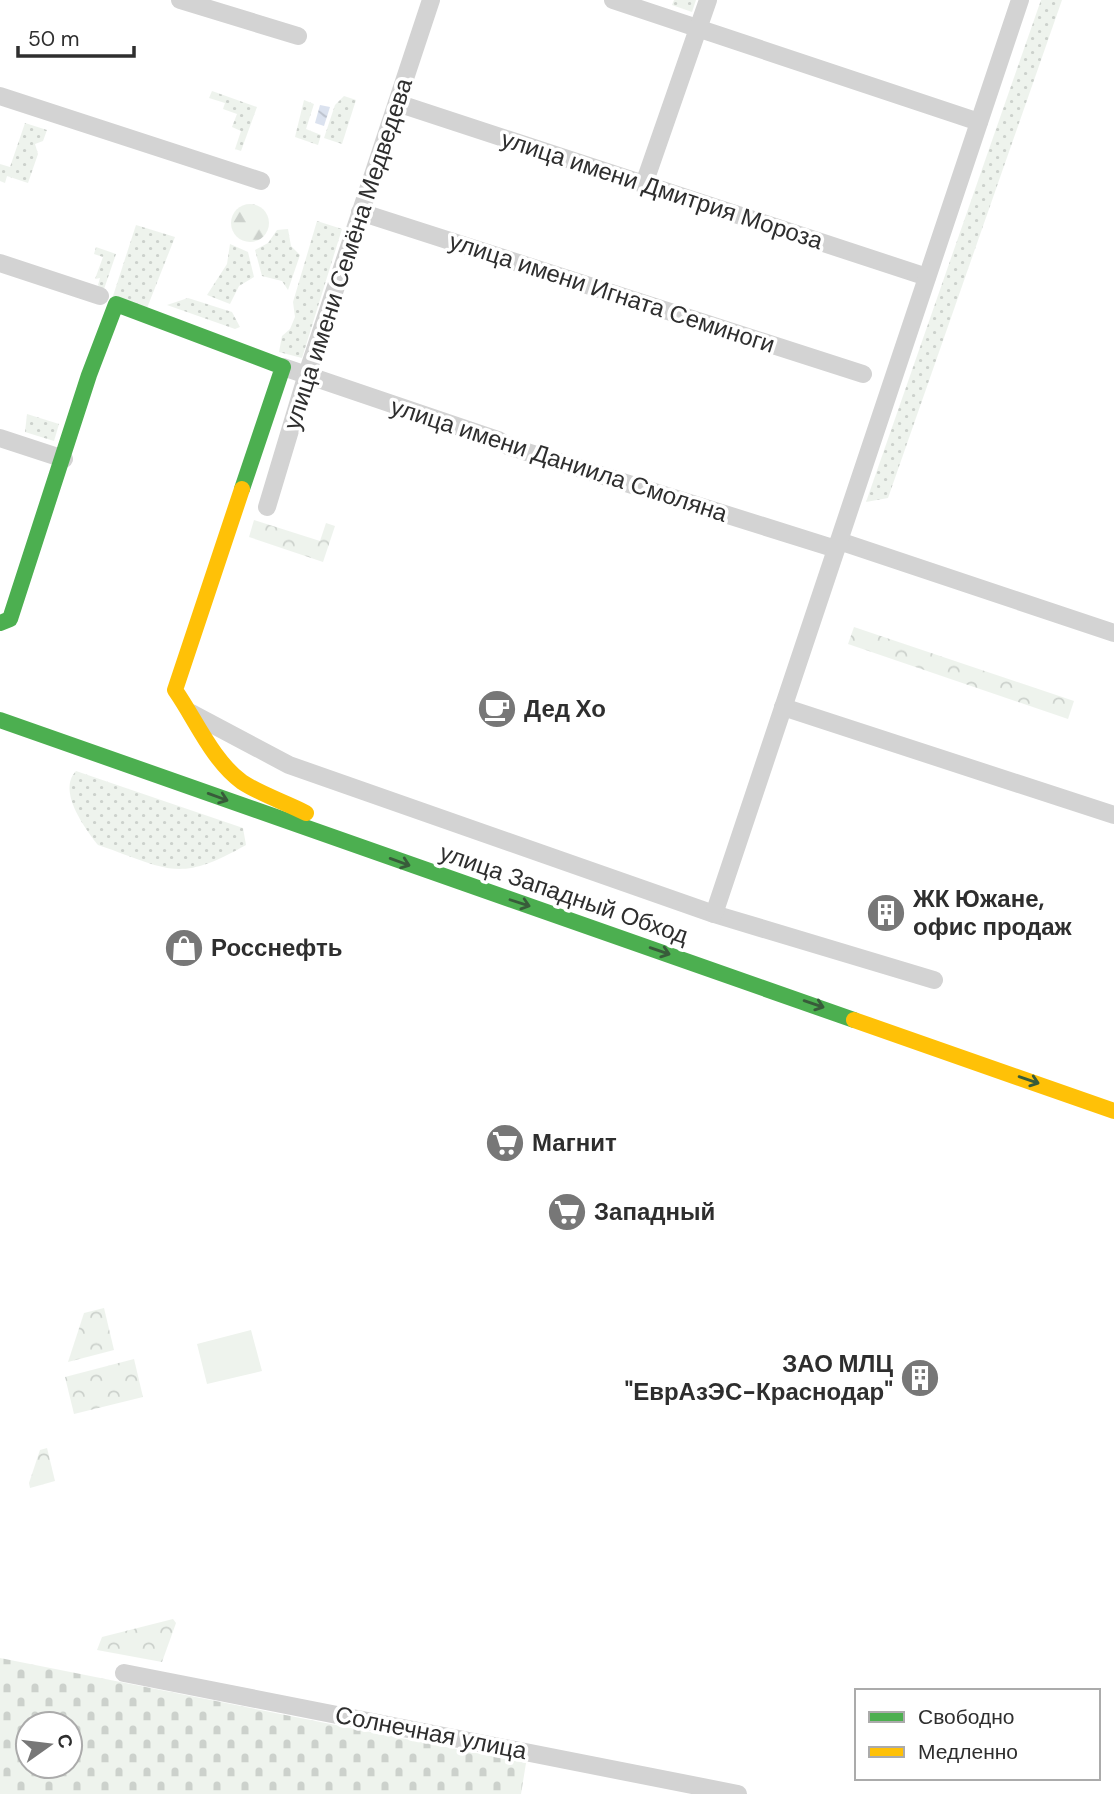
<svg xmlns="http://www.w3.org/2000/svg" width="1114" height="1794" font-family="'DM Sans',sans-serif">
  <style>
    .grass { fill: url(#grass-dots) }
    .forest { fill: url(#forest-firs) }
    .cemetery { fill: url(#cemetery-stones); fill-rule: evenodd }
    .park { fill: url(#park-crowns) }
    .pitch { fill: #eef3ed }
    .water { fill: url(#water-waves) }
    .lines { fill: none; stroke-linecap: round; stroke-linejoin: round }
    .street { stroke: #d3d3d3; stroke-width: 18 }
    .fast { stroke: #4caf50; stroke-width: 16 }
    .slow { stroke: #ffc107; stroke-width: 16 }
    .oneway { stroke: #385b3a }
    .labels { text-anchor: middle; stroke-width: 7; stroke-linejoin: round; paint-order: stroke }
    .street-label { font-size: 24px; fill: #2e2e2e; stroke: #fff }
    .poi-label { font-size: 24px; font-weight: bold; fill: #2e2e2e; stroke: #fff; text-anchor: start }
  </style>
  <defs>
    <pattern id="grass-dots" width="8" height="8" patternUnits="userSpaceOnUse" patternTransform="scale(1.75)"><rect width="8" height="8" fill="#eef3ed"/><path d="M2 2h.1M6 6h.1" fill="none" stroke="#ccd1cc" stroke-width="1.8" stroke-linecap="round"/></pattern>
    <pattern id="forest-firs" width="22" height="20" patternUnits="userSpaceOnUse" patternTransform="scale(1.75)"><rect width="22" height="20" fill="#eef3ed"/><path d="M5 1l3.5 6h-7zM16 11l3.5 6h-7z" fill="#ccd1cc"/></pattern>
    <pattern id="cemetery-stones" width="16" height="16" patternUnits="userSpaceOnUse" patternTransform="scale(1.75)"><rect width="16" height="16" fill="#eef3ed"/><path d="M2 7V4a2 2 0 0 1 4 0v3zM10 15v-3a2 2 0 0 1 4 0v3z" fill="#ccd1cc"/></pattern>
    <pattern id="park-crowns" width="20" height="18" patternUnits="userSpaceOnUse" patternTransform="scale(1.75)"><rect width="20" height="18" fill="#eef3ed"/><path d="M2 6a3 3 0 1 1 6 0M12 15a3 3 0 1 1 6 0" fill="none" stroke="#ccd1cc"/></pattern>
    <pattern id="water-waves" width="16" height="10" patternUnits="userSpaceOnUse" patternTransform="scale(1.75)"><rect width="16" height="10" fill="#dbe2ef"/><path d="M0 5q4-4 8 0t8 0" fill="none" stroke="#bcc2cd"/></pattern>
  </defs>
  <rect width="100%" height="100%" fill="#fff"/>
  <g class="grass">
    <path d="M 674,0 L 696,0 L 692,12 L 672,5 Z"/>
    <path d="M 1041,0 L 1062,0 L 888,498 L 866,502 Z"/>
    <path d="M 212,91 L 257,107 L 241,151 L 235,149 L 241,131 L 232,127 L 237,114 L 223,109 L 225,103 L 209,98 Z"/>
    <path d="M 344,96 L 356,100 L 342,144 L 324,138 L 335,105 Z"/>
    <path d="M 304,100 L 314,104 L 306,129 L 321,135 L 318,145 L 295,137 Z"/>
    <path d="M 25,123 L 47,130 L 43,141 L 35,144 L 38,154 L 28,183 L 7,176 L 5,183 L 0,181 L 0,164 L 10,167 Z"/>
    <path d="M 317,221 L 342,229 L 302,358 L 279,352 L 282,336 L 290,329 L 295,317 L 293,302 Z"/>
    <path d="M 136,225 L 175,237 L 147,308 L 113,296 Z"/>
    <path d="M 288,229 L 291,246 L 300,255 L 288,290 L 282,281 L 262,276 L 255,250 L 268,243 L 277,230 Z"/>
    <path d="M 230,244 L 248,252 L 254,277 L 239,286 L 230,304 L 207,295 L 227,264 Z"/>
    <path d="M 96,247 L 116,254 L 103,292 L 98,285 L 100,278 L 95,279 L 103,257 L 94,254 Z"/>
    <path d="M 188,298 L 232,312 L 240,327 L 235,329 L 167,305 Z"/>
    <path d="M 27,414 L 59,424 L 54,441 L 25,432 Z"/>
    <path d="M 76,771 L 243,828 L 246,845 C 177,884 169,869 98,845 C 85,828 57,791 76,771 Z"/>
  </g>
  <circle class="forest" cx="250" cy="223" r="19"/>
  <path class="cemetery" d="M 0,1658 L 526,1763 L 521,1794 L 0,1794 ZM 28,1724 L 70,1724 L 70,1766 L 28,1766 Z"/>
  <g class="park">
    <path d="M 254,520 L 320,541 L 326,523 L 335,526 L 323,562 L 249,537 Z"/>
    <path d="M 854,627 L 1074,701 L 1068,719 L 848,644 Z"/>
    <path d="M 104,1308 L 114,1350 L 68,1362 L 84,1313 Z"/>
    <path d="M 134,1359 L 143,1397 L 74,1414 L 65,1377 Z"/>
    <path d="M 47,1448 L 55,1481 L 30,1488 L 29,1483 L 40,1450 Z"/>
    <path d="M 173,1619 L 176,1623 L 162,1662 L 97,1650 L 102,1637 Z"/>
  </g>
  <path class="pitch" d="M 251,1330 L 262,1371 L 207,1384 L 197,1344 Z"/>
  <path class="water" d="M 320,105 L 330,107 L 324,126 L 315,123 Z"/>
  <g class="lines">
    <g class="street">
      <path d="M 180,0 L 298,36"/>
      <path d="M 613,0 L 979,122"/>
      <path d="M 0,96 L 261,181"/>
      <path d="M 397,103 L 927,277"/>
      <path d="M 644,184 L 708,0"/>
      <path d="M 360,212 L 863,374"/>
      <path d="M 0,263 L 100,296"/>
      <path d="M 283,367 L 498,440 L 508,446 L 836,549"/>
      <path d="M 0,438 L 64,459"/>
      <path d="M 267,507 L 307,374 L 431,0"/>
      <path d="M 839,541 L 1114,633"/>
      <path d="M 783,707 L 1114,815"/>
      <path d="M 191,713 L 289,765 L 714,914 L 934,980"/>
      <path d="M 714,914 L 1020,0"/>
      <path d="M 124,1673 L 738,1794"/>
    </g>
    <g class="fast">
      <path d="M 0,623 L 10,619 L 89,375 L 116,304 L 283,367 L 242,489"/>
      <path d="M 0,720 L 854,1020"/>
    </g>
    <g class="slow">
      <path d="M 242,489 L 175,690 C 196,720 212,760 242,782 C 262,795 285,802 306,813"/>
      <path d="M 854,1020 L 1114,1111"/>
    </g>
  </g>
  <defs><path id="oneway-shaft" d="M-6 0H5M1.5-3L5.5 0L1.5 3" fill="none" stroke-width="1.6" stroke-linecap="round" stroke-linejoin="round" transform="scale(1.75)"/></defs>
  <g class="oneway">
    <use href="#oneway-shaft" transform="translate(218 797) rotate(20)"/>
    <use href="#oneway-shaft" transform="translate(400 862) rotate(20)"/>
    <use href="#oneway-shaft" transform="translate(520 903) rotate(18)"/>
    <use href="#oneway-shaft" transform="translate(660 951) rotate(19)"/>
    <use href="#oneway-shaft" transform="translate(814 1004) rotate(19)"/>
    <use href="#oneway-shaft" transform="translate(1029 1080) rotate(19)"/>
  </g>
  <defs>
    <g id="cafe-disc" transform="scale(2.0125)"><circle r="9.5" fill="#777" stroke="#fff"/><path d="M-5.5-4.5H6V0H3Q3 3.5 0 3.5H-2.5Q-5.5 3.5-5.5 0ZM3-3.2v2h1.7v-2ZM-6 4.5H4V6H-6Z" fill="#fff"/></g>
    <g id="building-disc" transform="scale(2.0125)"><circle r="9.5" fill="#777" stroke="#fff"/><path d="M-4-6H4V6H1V3H-1V6H-4ZM-2.5-4.3h1.7v1.8h-1.7ZM.8-4.3h1.7v1.8H.8ZM-2.5-1h1.7V.8h-1.7ZM.8-1h1.7V.8H.8Z" fill="#fff"/></g>
    <g id="shop-disc" transform="scale(2.0125)"><circle r="9.5" fill="#777" stroke="#fff"/><path d="M-5-2.5h2.3a2.7 3.5 0 0 1 5.4 0H5L5.5 6h-11ZM-1.5-2.5h3a1.5 2.3 0 0 0-3 0Z" fill="#fff"/></g>
    <g id="supermarket-disc" transform="scale(2.0125)"><circle r="9.5" fill="#777" stroke="#fff"/><path d="M-6-5.5h2.5l.6 2H6L4.5 2H-2.5L-4.4-4H-6ZM-1.5 3.2a1.3 1.3 0 1 0 .1 0ZM3 3.2a1.3 1.3 0 1 0 .1 0Z" fill="#fff"/></g>
  </defs>
  <g fill-rule="evenodd">
    <use href="#cafe-disc" x="497" y="709"/>
    <use href="#building-disc" x="886" y="913"/>
    <use href="#shop-disc" x="184" y="948"/>
    <use href="#supermarket-disc" x="505" y="1143"/>
    <use href="#supermarket-disc" x="567" y="1212"/>
    <use href="#building-disc" x="920" y="1378"/>
  </g>
  <g class="labels">
    <g class="street-label">
      <text transform="translate(662 190) rotate(18)" y="8">улица имени Дмитрия Мороза</text>
      <text transform="translate(348 254) rotate(-72)" y="8">улица имени Семёна Медведева</text>
      <text transform="translate(612 293) rotate(18)" y="8">улица имени Игната Семиноги</text>
      <text transform="translate(559 460) rotate(18)" y="8">улица имени Даниила Смоляна</text>
      <text transform="translate(564 894) rotate(19)" y="8">улица Западный Обход</text>
      <text transform="translate(431 1733) rotate(11)" y="8">Солнечная улица</text>
    </g>
    <g class="poi-label">
      <text x="524" y="717">Дед Хо</text>
      <text x="913" y="907">ЖК Южане,<tspan x="913" dy="28">офис продаж</tspan></text>
      <text x="211" y="956">Росснефть</text>
      <text x="532" y="1151">Магнит</text>
      <text x="594" y="1220">Западный</text>
      <text x="893" y="1372" text-anchor="end">ЗАО МЛЦ<tspan x="893" dy="28">"ЕврАзЭС-Краснодар"</tspan></text>
    </g>
  </g>
  <rect x="855" y="1689" width="245" height="91" fill="#ffffff" stroke="#ababab" stroke-width="2"/>
  <rect x="869" y="1712" width="35" height="10" fill="#4caf50" stroke="#ababab" stroke-width="2"/>
  <text x="918" y="1724" font-size="21" fill="#2e2e2e">Свободно</text>
  <rect x="869" y="1747" width="35" height="10" fill="#ffc107" stroke="#ababab" stroke-width="2"/>
  <text x="918" y="1759" font-size="21" fill="#2e2e2e">Медленно</text>
  <g transform="translate(49 1745) rotate(76)"><circle r="33" fill="#ffffff" stroke="#ababab" stroke-width="2"/>
  <path d="M0-5L12 26L0 18L-12 26Z" fill="#777777"/>
  <text y="-10" font-size="19" font-weight="bold" text-anchor="middle" fill="#2e2e2e">С</text>
  </g>
  <path d="M18 46v10h116v-10" fill="none" stroke="#2e2e2e" stroke-width="3.5"/>
  <text x="28" y="46" font-size="21" fill="#2e2e2e" stroke="#ffffff" stroke-width="5" paint-order="stroke">50 m</text>
</svg>
